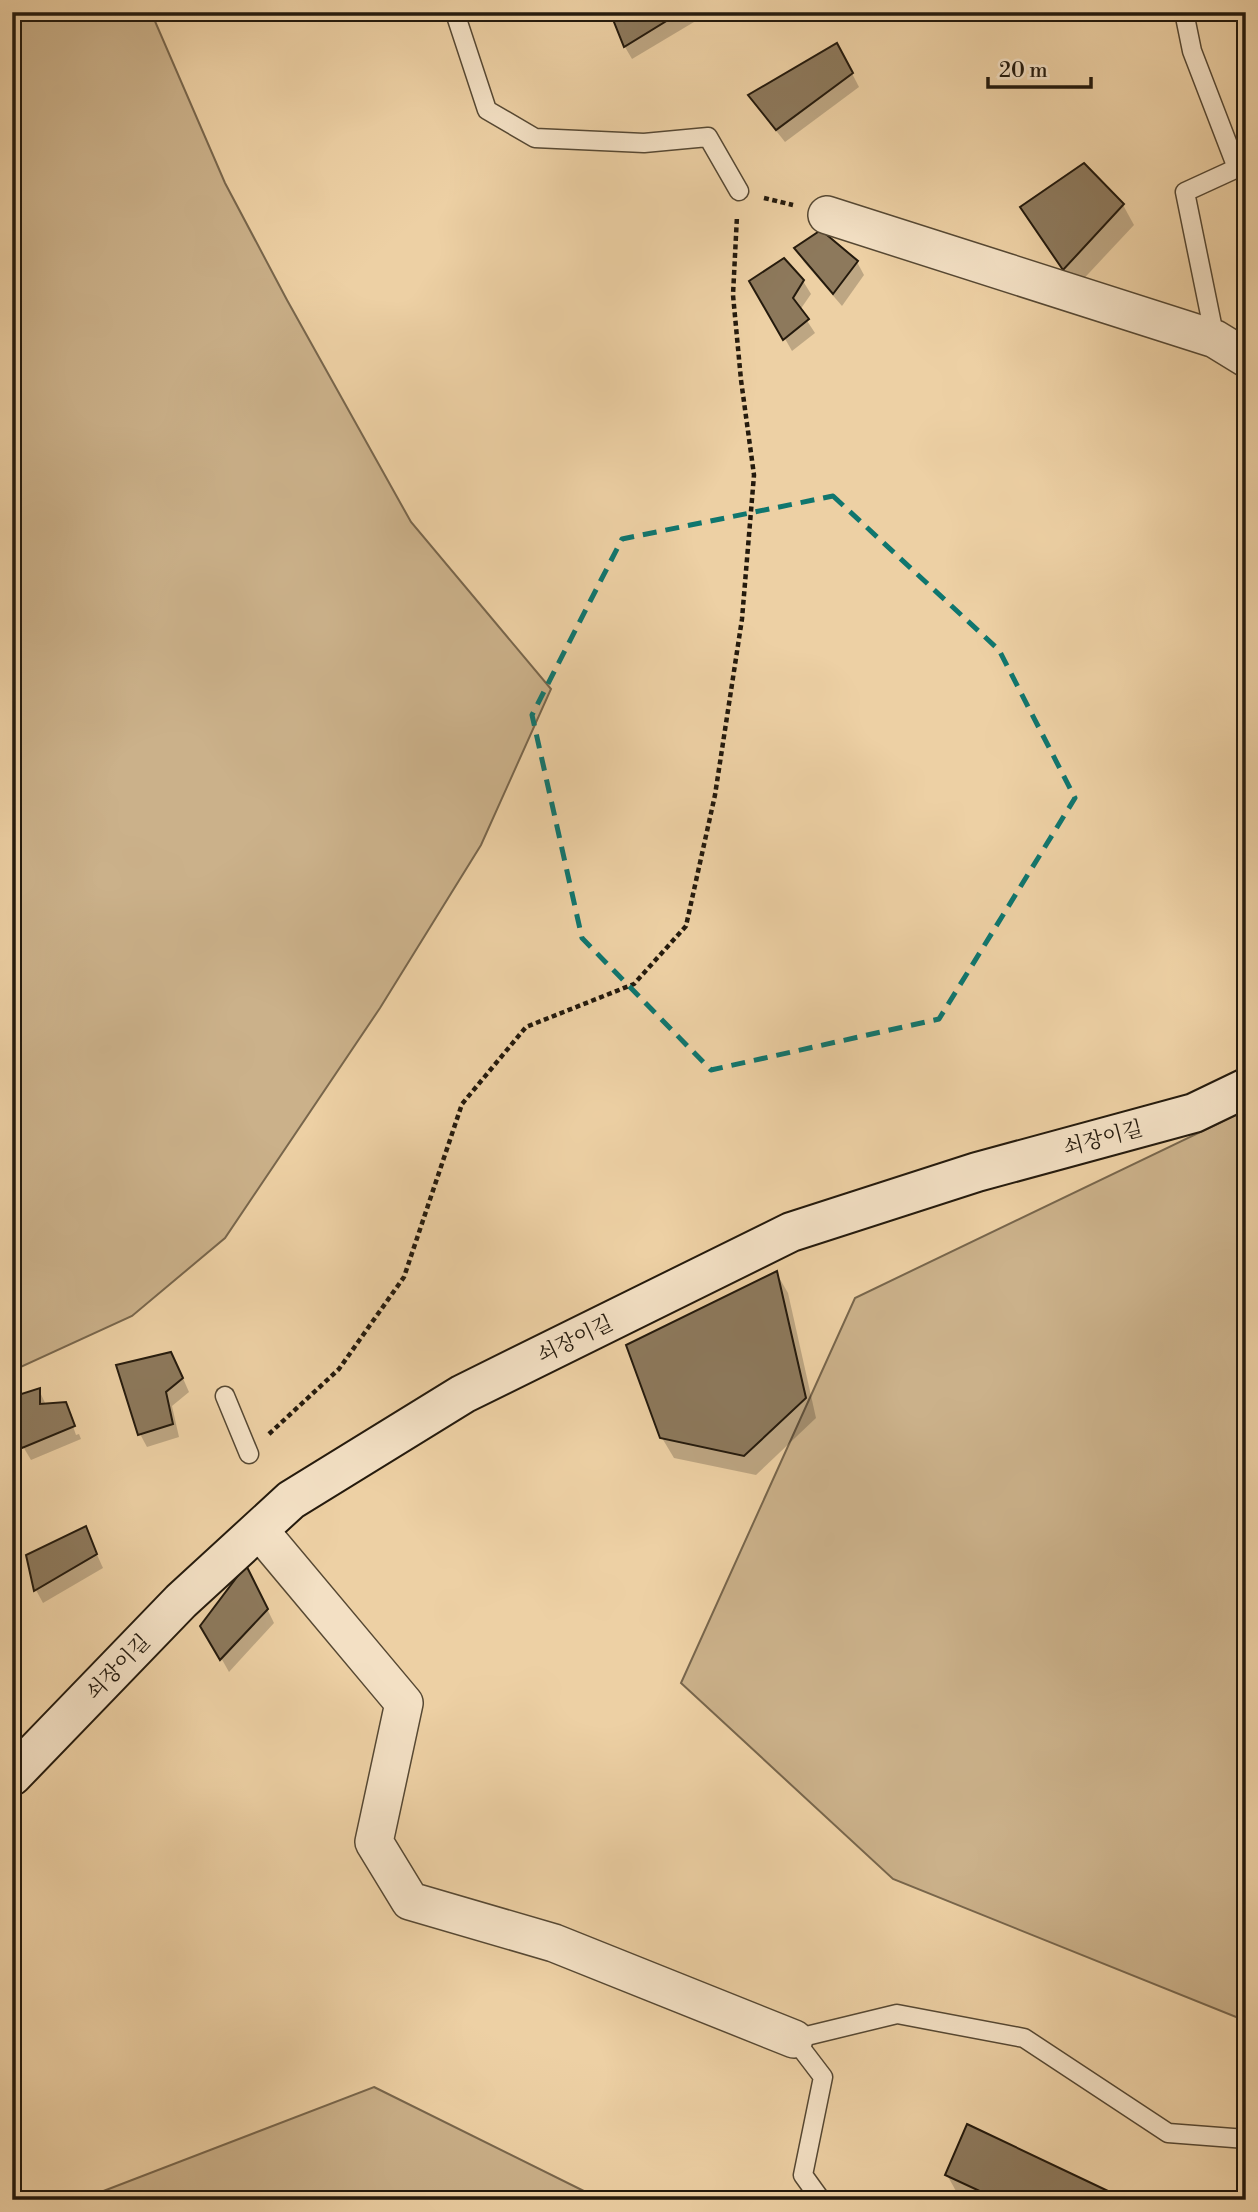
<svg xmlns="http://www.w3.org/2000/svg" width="1258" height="2212" font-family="'Libre Bodoni','Noto Serif KR',serif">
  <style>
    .green { fill: #cbb18a; stroke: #78664c; stroke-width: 2 }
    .shadow { fill: #0003 }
    .building { fill: #8d795c; stroke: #241a0d; stroke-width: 2 }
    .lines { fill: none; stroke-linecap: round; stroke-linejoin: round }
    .service-casing { stroke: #564833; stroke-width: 21 }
    .minor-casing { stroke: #564833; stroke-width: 40 }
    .secondary-casing { stroke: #241a0d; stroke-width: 42 }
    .path { stroke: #241a0d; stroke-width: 4.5; stroke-dasharray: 5 3.5; stroke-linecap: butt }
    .service { stroke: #f3e0c4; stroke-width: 18 }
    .minor { stroke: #f3e0c4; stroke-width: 37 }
    .secondary { stroke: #f3e0c4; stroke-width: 38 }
    .marked { fill: none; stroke: #0f766e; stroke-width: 5; stroke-dasharray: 14 9; stroke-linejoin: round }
    .labels { text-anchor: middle; stroke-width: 5; stroke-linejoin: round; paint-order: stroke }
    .street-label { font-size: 21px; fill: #241a0d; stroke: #f3e0c4 }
  </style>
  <rect width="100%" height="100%" fill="#edd0a4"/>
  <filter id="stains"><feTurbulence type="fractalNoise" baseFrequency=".00286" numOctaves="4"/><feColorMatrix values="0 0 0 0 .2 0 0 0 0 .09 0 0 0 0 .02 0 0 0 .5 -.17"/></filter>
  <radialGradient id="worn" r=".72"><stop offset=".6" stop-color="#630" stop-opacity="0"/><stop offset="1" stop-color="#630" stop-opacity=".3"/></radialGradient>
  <g class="green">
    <path d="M 12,12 L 151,12 L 225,183 L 287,300 L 411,522 L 551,689 L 481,845 L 380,1008 L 225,1238 L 132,1316 L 12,1371 Z"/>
    <path d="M 1246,1110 L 1246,2021 L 893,1879 L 681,1683 L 855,1298 Z"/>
    <path d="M 374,2087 L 602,2200 L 80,2200 Z"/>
  </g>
  <g class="shadow">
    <path d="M 612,12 L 690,12 L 694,22 L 632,59 L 625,47 Z"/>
    <path d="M 844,58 L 859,87 L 785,142 L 758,108 L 750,96 Z"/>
    <path d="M 1084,165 L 1123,205 L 1134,225 L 1075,288 L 1022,208 Z"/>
    <path d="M 796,249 L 857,262 L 864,275 L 842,306 L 804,262 Z"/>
    <path d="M 752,281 L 803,281 L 811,294 L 800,310 L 815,333 L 792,351 Z"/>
    <path d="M 777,1274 L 788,1293 L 816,1418 L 756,1475 L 674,1458 L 662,1438 Z"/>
    <path d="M 178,1367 L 189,1392 L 172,1406 L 179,1437 L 147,1447 L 140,1434 Z"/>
    <path d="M 39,1390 L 46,1405 L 65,1404 L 72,1415 L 69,1415 L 76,1435 L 79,1434 L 81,1439 L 31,1460 L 12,1428 Z"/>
    <path d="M 85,1528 L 103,1568 L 43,1603 L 36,1590 L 28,1556 Z"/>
    <path d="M 253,1580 L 274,1623 L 229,1672 L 203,1626 Z"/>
    <path d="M 947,2175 L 1123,2200 L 961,2200 Z"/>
  </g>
  <g class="building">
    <path d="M 610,12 L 681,12 L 624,47 Z"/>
    <path d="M 837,43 L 853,73 L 776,130 L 748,95 Z"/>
    <path d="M 1084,163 L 1124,204 L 1063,270 L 1020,207 Z"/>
    <path d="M 821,230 L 858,261 L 833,294 L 794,248 Z"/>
    <path d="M 784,258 L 804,280 L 793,298 L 809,319 L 783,340 L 749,281 Z"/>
    <path d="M 777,1271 L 806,1398 L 744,1456 L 660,1438 L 626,1345 Z"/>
    <path d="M 171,1352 L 183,1378 L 166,1392 L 173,1424 L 138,1435 L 116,1365 Z"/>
    <path d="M 40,1388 L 40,1404 L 66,1402 L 75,1426 L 22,1448 L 12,1431 L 12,1397 Z"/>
    <path d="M 86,1526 L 97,1554 L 34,1591 L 26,1555 Z"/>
    <path d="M 246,1565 L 268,1609 L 220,1660 L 200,1626 Z"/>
    <path d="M 967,2124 L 1127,2200 L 999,2200 L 945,2175 Z"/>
  </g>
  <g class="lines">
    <g class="service-casing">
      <g id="service">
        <path d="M 1184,12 L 1192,51 L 1237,168"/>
        <path d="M 457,19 L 487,110 L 535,138 L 644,143 L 708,137 L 739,191"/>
        <path d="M 1215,339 L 1185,192 L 1246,164"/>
        <path d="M 225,1396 L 249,1454"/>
        <path d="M 821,2200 L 803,2175 L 823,2077 L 794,2039 L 897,2014 L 1024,2038 L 1168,2133 L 1246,2139"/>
      </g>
    </g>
    <g class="minor-casing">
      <g id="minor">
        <path d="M 827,215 L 1215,339 L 1246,358"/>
        <path d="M 259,1530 L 404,1703 L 374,1842 L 410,1901 L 554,1943 L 794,2039"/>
      </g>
    </g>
    <g class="secondary-casing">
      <path id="secondary" d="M 12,1776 L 181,1601 L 291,1500 L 463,1394 L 791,1232 L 977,1172 L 1194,1113 L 1246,1088"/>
    </g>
    <g class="path">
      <path d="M 764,198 L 793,205"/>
      <path d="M 269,1434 L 339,1369 L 404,1277 L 462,1104 L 526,1027 L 634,984 L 686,926 L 715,795 L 742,619 L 754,475 L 741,380 L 733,295 L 737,216"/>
    </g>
    <use href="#service" class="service"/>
    <use href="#minor" class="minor"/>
    <use href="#secondary" class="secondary"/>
  </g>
  <path class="marked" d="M 833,496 L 999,650 L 1075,798 L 939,1019 L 711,1070 L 582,938 L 532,715 L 622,539 Z"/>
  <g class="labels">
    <g class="street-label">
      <text transform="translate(1103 1138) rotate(-15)" y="7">쇠장이길</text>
      <text transform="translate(575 1339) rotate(-26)" y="7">쇠장이길</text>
      <text transform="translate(118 1667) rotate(-46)" y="7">쇠장이길</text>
    </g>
  </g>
  <rect width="1258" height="2212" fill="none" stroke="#edd0a4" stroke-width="42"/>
  <rect x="14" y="14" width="1230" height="2184" fill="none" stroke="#241a0d" stroke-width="3.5"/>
  <rect x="21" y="21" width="1216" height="2170" fill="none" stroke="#241a0d" stroke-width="2"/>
  <path d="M988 77v10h103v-10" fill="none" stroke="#241a0d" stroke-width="3.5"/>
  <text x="999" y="77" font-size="21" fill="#241a0d" stroke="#f3e0c4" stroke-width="5" paint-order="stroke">20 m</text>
  <rect width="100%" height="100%" filter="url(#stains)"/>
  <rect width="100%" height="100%" fill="url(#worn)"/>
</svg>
